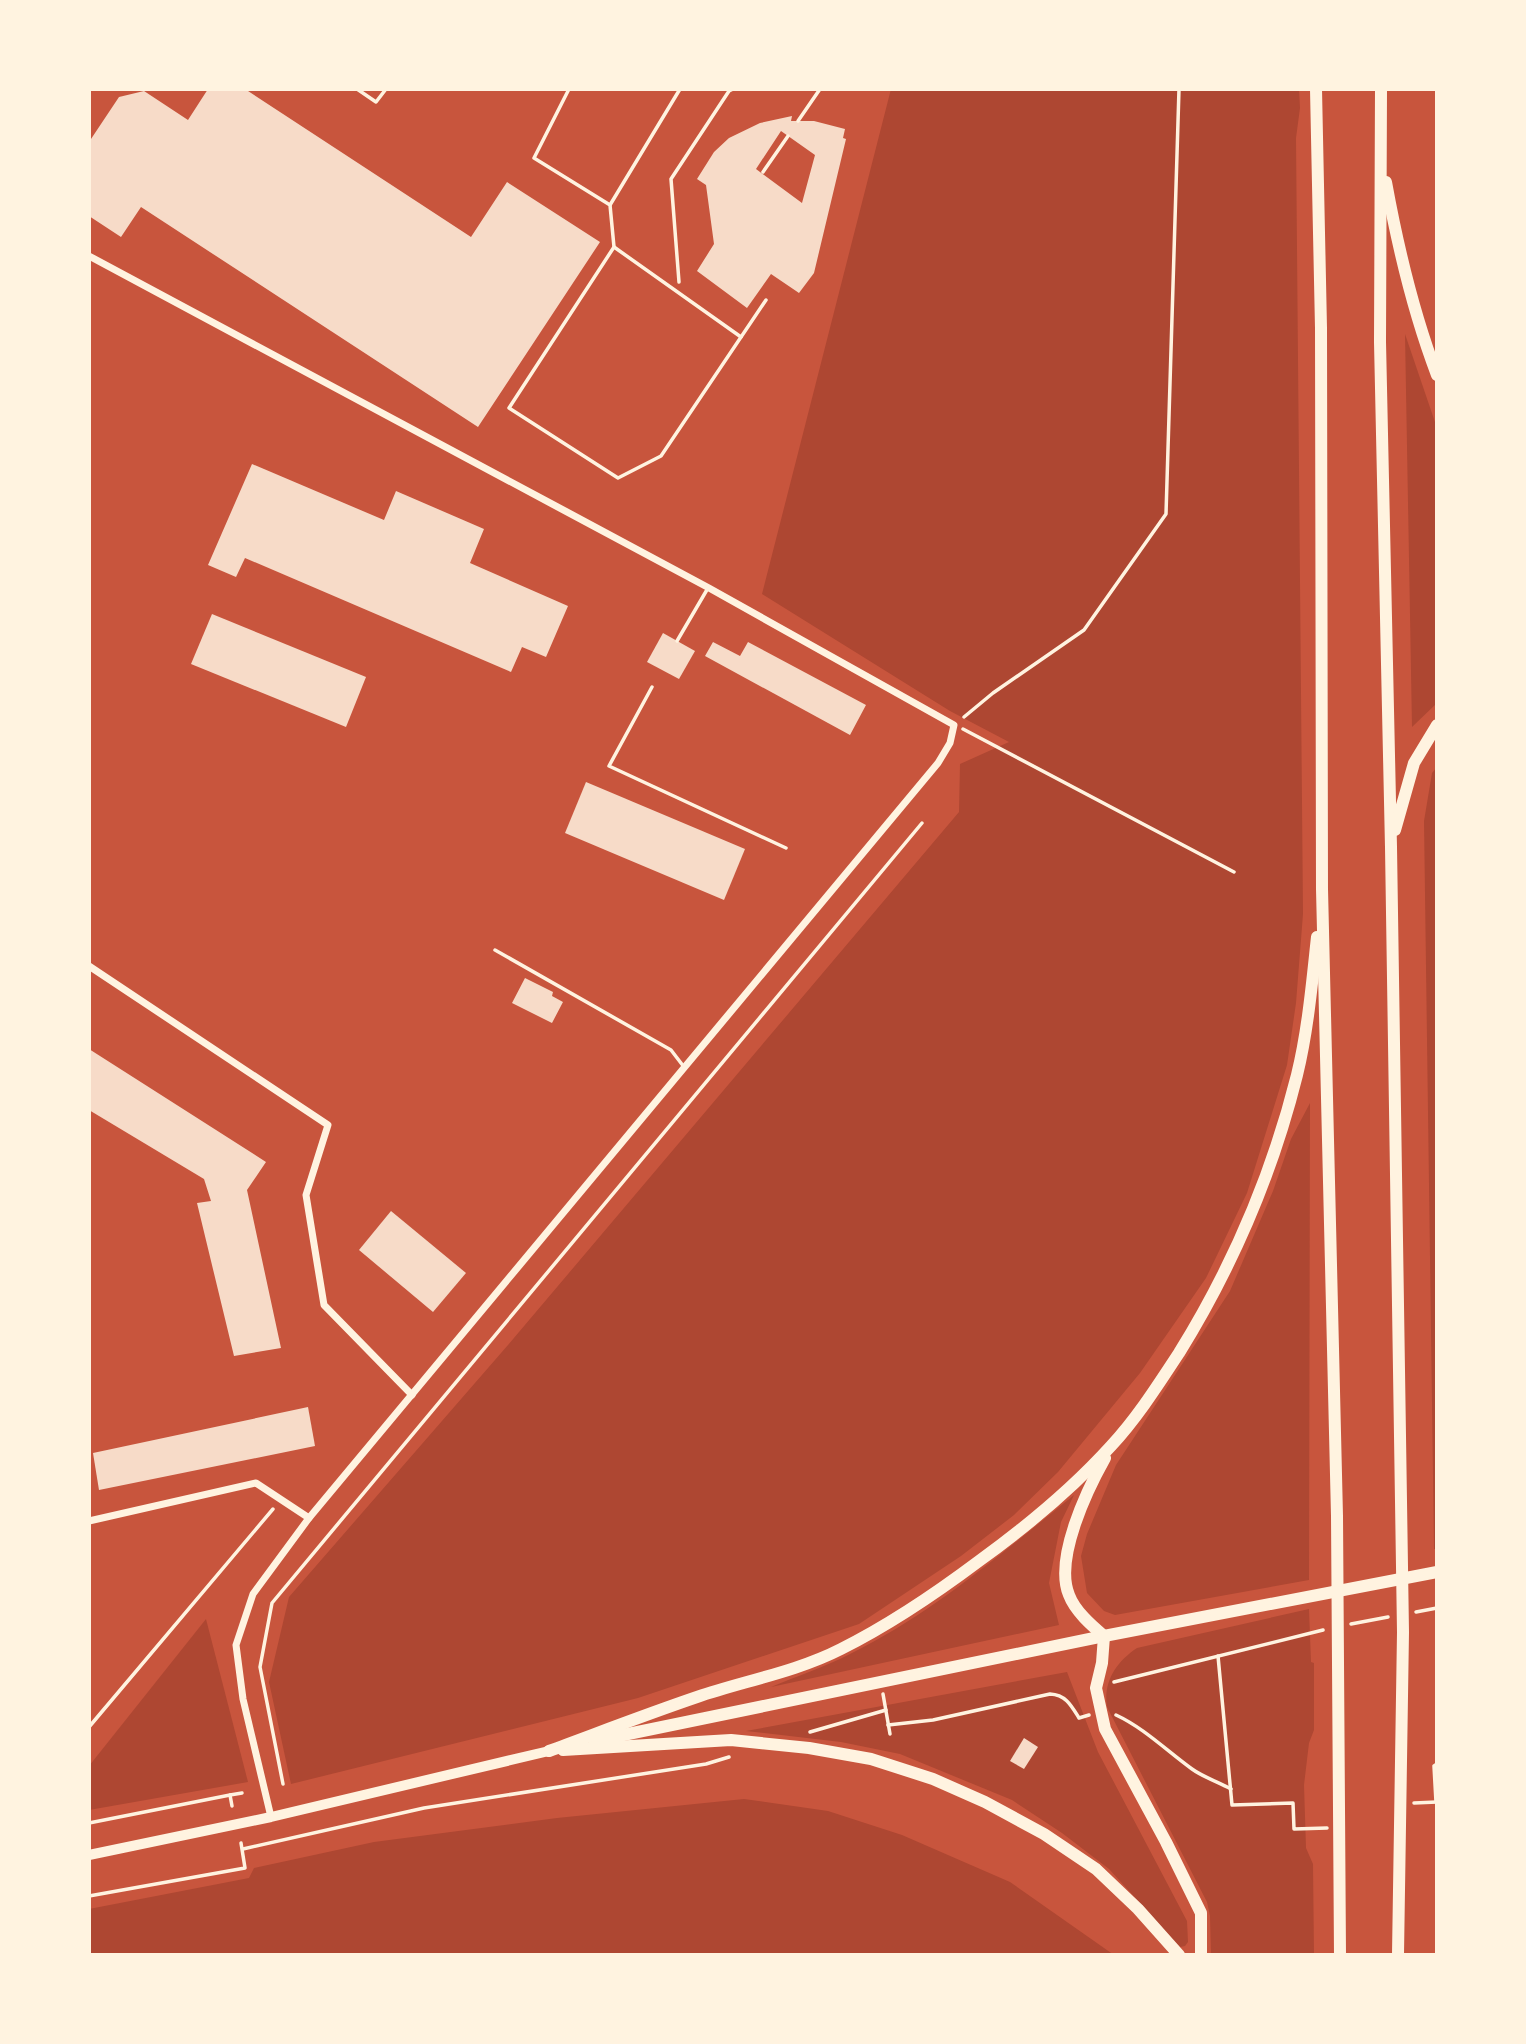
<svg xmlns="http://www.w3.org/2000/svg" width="1526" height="2044" font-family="Lato,sans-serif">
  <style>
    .green { fill: #ae4732 }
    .building { fill: #f7dbc8; fill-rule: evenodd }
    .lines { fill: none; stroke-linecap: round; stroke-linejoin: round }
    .path { stroke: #fff3e0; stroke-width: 3.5 }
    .service { stroke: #fff3e0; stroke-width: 3.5 }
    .minor { stroke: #fff3e0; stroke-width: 7 }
    .secondary { stroke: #fff3e0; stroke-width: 10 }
    .trunk { stroke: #fff3e0; stroke-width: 12 }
  </style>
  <rect width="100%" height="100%" fill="#c8553d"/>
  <g class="green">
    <path d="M 891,89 L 1299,89 L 1300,108 L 1296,138 L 1303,914 L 1296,1003 L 1287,1065 L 1247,1193 L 1206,1278 L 1140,1373 L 1058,1472 L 1014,1515 L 961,1556 L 859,1624 L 638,1698 L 291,1784 L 269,1682 L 289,1597 L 508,1345 L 959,812 L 960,764 L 1009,742 L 950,711 L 762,594 Z"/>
    <path d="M 1405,334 L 1437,428 L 1437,703 L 1412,727 Z"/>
    <path d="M 1437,767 L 1437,1549 L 1434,1549 L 1424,821 L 1432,773 Z"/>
    <path d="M 1310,1103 L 1309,1580 L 1115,1615 L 1104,1611 L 1087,1593 L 1081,1556 L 1087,1534 L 1116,1465 L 1230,1291 L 1273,1191 L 1291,1139 Z"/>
    <path d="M 1074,1495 L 1061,1522 L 1049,1583 L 1059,1625 L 771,1687 C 797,1676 825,1667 850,1654 C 932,1614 1003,1552 1074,1495 Z"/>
    <path d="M 1309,1609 L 1311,1662 L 1314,1663 L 1314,1730 L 1309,1743 L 1304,1785 L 1306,1848 L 1313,1864 L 1314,1955 L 1211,1955 L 1210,1916 L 1207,1902 L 1107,1707 C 1103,1682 1116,1662 1137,1648 Z"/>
    <path d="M 206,1619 L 248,1782 L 89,1810 L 89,1766 Z"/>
    <path d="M 1067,1672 L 1098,1752 L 1187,1921 L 1188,1942 L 1185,1946 L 1180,1947 L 1109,1869 L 1062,1833 L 1012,1800 L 900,1754 L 841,1742 L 746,1731 Z"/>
    <path d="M 744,1799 L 828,1811 L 902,1835 L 1010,1882 L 1114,1955 L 89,1955 L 89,1909 L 249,1878 L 254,1868 L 374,1842 L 557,1818 Z"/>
  </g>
  <g class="building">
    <path d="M 208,89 L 245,89 L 471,237 L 507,182 L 600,242 L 478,427 L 141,207 L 121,237 L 89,216 L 89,142 L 119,97 L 144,91 L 188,120 Z"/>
    <path d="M 792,116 L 791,121 L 814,121 L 845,129 L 843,138 L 846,139 L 814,273 L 799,293 L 771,274 L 747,308 L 697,271 L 714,244 L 706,185 L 697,179 L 714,152 L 729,138 L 760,123 ZM 781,131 L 815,155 L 802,203 L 756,169 Z"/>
    <path d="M 252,464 L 384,520 L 396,491 L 484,529 L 470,563 L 568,606 L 546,657 L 522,647 L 511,672 L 245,558 L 236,577 L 208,565 Z"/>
    <path d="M 212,614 L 366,677 L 346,727 L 191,664 Z"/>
    <path d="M 663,633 L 695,651 L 679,679 L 647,662 Z"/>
    <path d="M 713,642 L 740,656 L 748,642 L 866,705 L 850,735 L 705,656 Z"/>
    <path d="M 586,782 L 745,849 L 724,900 L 565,833 Z"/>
    <path d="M 525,978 L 553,992 L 552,996 L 563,1002 L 552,1023 L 512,1003 Z"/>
    <path d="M 89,1049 L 266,1162 L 247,1190 L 281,1348 L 234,1356 L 197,1203 L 211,1201 L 204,1179 L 89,1110 Z"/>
    <path d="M 391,1211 L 466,1273 L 433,1312 L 359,1250 Z"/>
    <path d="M 308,1407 L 315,1446 L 99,1490 L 93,1453 Z"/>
    <path d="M 1024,1738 L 1038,1747 L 1024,1769 L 1010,1761 Z"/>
  </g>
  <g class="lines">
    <g class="path">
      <path d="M 798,121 L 820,89"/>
      <path d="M 763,172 L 788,136"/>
      <path d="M 679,282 L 671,179 L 729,91 L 733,89"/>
      <path d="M 964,717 L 993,693 L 1084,630 L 1166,514 L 1179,89"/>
      <path d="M 963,729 L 1234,872"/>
      <path d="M 1416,1612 L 1437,1608"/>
      <path d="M 1351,1624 L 1388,1617"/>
      <path d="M 1218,1656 L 1232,1805 L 1293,1803 L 1294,1829 L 1327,1828"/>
      <path d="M 1114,1682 L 1323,1630"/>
      <path d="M 883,1694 L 890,1734"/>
      <path d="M 1116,1715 C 1144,1728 1167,1751 1192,1769 C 1203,1777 1218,1782 1231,1789"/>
      <path d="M 888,1725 L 933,1720 L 1050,1694 C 1066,1695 1071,1705 1079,1718 L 1089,1715"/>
      <path d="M 89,1727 L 273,1509"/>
      <path d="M 810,1732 L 886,1710"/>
      <path d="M 283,1784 L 260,1667 L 272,1603 L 922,823"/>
      <path d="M 1436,1802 L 1434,1766 L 1437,1764"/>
      <path d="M 1414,1803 L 1437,1802"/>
      <path d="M 232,1806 L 230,1795 L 242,1793"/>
      <path d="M 89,1823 L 230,1795"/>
      <path d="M 243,1849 L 424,1808 L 706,1764 L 729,1757"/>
      <path d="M 89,1896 L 245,1868 L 241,1843"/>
    </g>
    <g class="service">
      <path d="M 357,89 L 376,102 L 386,89"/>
      <path d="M 539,89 L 552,89"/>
      <path d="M 569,89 L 534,158 L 610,205 L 614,247 L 509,408 L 618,478 L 661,456 L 766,300"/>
      <path d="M 610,205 L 680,89"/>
      <path d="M 614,247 L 741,337"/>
      <path d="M 677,641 L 708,588"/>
      <path d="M 652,687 L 609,766 L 786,848"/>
      <path d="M 495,950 L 671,1050 L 684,1067"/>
    </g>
    <g class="minor">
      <path d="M 89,256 L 709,588 L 954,725 L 950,743 L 938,763 L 309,1518 L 253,1594 L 236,1645 L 243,1699 L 271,1817"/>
      <path d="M 89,966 L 328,1125 L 306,1195 L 324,1305 L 412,1395"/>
      <path d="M 89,1521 L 256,1483 L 309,1518"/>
    </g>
    <path class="secondary" d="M 89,1855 L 271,1817 L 549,1751"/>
    <g class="trunk">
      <path d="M 1316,89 L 1321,328 L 1322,889 L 1337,1516 L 1340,1955"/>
      <path d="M 1381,89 L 1380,342 L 1391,847 L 1403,1632 L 1398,1955"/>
      <path d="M 1386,182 C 1398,248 1413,312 1437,375"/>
      <path d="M 1395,830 L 1414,763 L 1437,725"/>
      <path d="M 1105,1458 C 1087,1490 1054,1559 1069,1595 C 1075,1611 1091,1625 1104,1636 L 1102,1663 L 1096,1688 L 1105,1729 L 1166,1842 L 1201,1913 L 1201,1955"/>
      <path d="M 594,1741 L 1104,1636 L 1437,1572"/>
      <path d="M 563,1750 L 731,1740 L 809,1748 L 871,1759 L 933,1779 L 985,1802 L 1044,1834 L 1096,1869 L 1138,1909 L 1179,1955"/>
      <path d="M 549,1751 C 598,1733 647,1714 697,1697 C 744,1681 796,1672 841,1649 C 889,1625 935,1594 979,1561 C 1026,1527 1072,1489 1111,1446 C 1137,1418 1158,1385 1179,1353 C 1233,1266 1272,1175 1297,1075 C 1308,1030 1312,983 1317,937"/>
    </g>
  </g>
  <rect width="1526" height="2044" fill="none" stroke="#fff3e0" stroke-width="182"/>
</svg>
